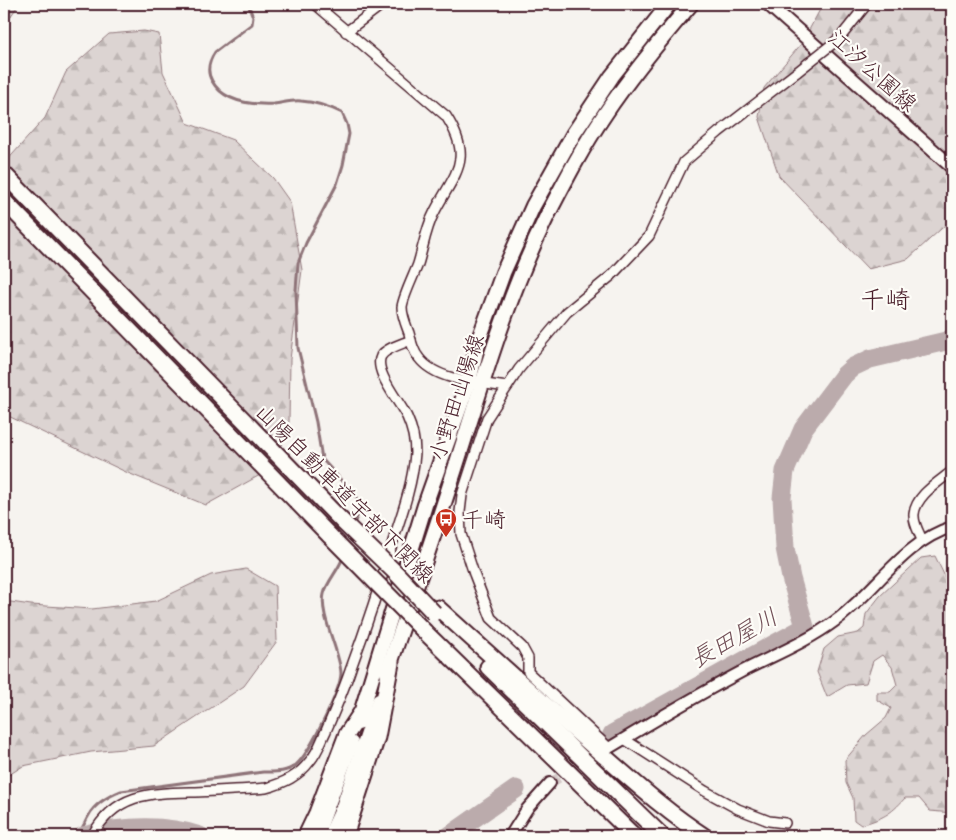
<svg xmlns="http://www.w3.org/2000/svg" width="956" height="840" font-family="'Indie Flower','Klee One',sans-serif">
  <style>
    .forest { fill: url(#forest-firs); stroke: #937a7e }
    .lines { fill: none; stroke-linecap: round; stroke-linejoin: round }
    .stream { stroke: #8e7378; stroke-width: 3 }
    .river { stroke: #bbabac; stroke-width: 19 }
    .tertiary-tunnel { stroke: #d4c9c8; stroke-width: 10; stroke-dasharray: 10 5; stroke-linecap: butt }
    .minor-casing { stroke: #4a1f2b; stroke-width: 12 }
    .tertiary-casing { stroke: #4a1f2b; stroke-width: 14 }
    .secondary-casing { stroke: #4a1f2b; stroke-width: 16 }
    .primary-casing { stroke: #4a1f2b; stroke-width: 18 }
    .motorway-casing { stroke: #4a1f2b; stroke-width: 19 }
    .minor { stroke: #fdfcf7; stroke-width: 9 }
    .tertiary { stroke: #fdfcf7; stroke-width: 10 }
    .secondary { stroke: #fdfcf7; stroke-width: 12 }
    .primary { stroke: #fdfcf7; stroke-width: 14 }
    .motorway { stroke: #fdfcf7; stroke-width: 15 }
    .minor-bridge-casing { stroke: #4a1f2b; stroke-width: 12; stroke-linecap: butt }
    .motorway-bridge-casing { stroke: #4a1f2b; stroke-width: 19; stroke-linecap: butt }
    .minor-bridge { stroke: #fdfcf7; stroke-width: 9 }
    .motorway-bridge { stroke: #fdfcf7; stroke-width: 15 }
    .labels { text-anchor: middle; stroke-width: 4.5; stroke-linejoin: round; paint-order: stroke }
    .street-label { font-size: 22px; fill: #4a1f2b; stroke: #fdfcf7 }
    .poi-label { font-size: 22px; fill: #4a1f2b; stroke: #fdfcf7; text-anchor: start }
    .water-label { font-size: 24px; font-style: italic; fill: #725058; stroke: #fdfcf7 }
    .quarter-label { font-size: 25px; fill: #4a1f2b; stroke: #fdfcf7 }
  </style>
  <defs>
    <pattern id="forest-firs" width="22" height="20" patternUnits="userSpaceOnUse" patternTransform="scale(1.25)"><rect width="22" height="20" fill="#dcd4d2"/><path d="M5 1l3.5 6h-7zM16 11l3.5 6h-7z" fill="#beb6b4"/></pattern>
  </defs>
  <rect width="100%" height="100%" fill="#f6f3ef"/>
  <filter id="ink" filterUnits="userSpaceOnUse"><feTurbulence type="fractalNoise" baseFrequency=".02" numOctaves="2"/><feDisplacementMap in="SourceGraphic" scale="10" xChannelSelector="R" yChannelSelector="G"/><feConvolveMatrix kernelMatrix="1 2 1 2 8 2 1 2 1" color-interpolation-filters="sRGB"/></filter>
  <g filter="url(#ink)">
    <g class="forest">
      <path d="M 4,4 L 19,4 L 4,26 Z"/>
      <path d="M 823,4 L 952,4 L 952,219 L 908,259 L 868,269 L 779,176 L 759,117 L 764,88 L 802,43 Z"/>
      <path d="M 144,31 L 159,34 L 163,72 L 187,123 L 233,140 L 273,178 L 290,202 L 302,270 L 290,359 L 289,422 L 279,455 L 260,475 L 206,505 L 128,473 L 4,414 L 4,164 L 45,118 L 66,72 L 109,34 Z"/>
      <path d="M 935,556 L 948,583 L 952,583 L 952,813 L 930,811 L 919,798 L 905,798 C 890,815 883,818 861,825 L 854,820 L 853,798 L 846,783 L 845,760 L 866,735 L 886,718 L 891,708 L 877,700 L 877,692 L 890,692 L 897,685 L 892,667 L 882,655 L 873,661 L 866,683 L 847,685 L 827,697 L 817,672 L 824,649 L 838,637 L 858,633 L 864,628 L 866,614 L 880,596 L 921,558 Z"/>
      <path d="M 246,569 L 275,586 L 277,641 L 244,686 L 154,746 L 91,752 L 23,766 L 4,778 L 4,601 L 31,605 L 92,609 L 156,601 L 211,575 Z"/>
    </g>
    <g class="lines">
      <g class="stream">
        <path d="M 248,4 L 253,17 L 252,24 L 215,52 C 209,61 206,71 212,81 C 224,103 252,105 274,104 C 283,103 292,100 301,101 C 315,102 330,107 342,113 L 347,124 L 349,134 L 343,165 L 337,184 L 306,243 L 298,263 L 296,290 L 298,348 L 316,422 L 322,459 L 358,499 L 360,511 L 353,525"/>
        <path d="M 76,836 C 84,828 83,825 89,815 C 95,803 109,796 121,791 L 263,772 C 275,772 286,773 296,765 C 309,754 341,690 341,673 C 340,651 319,615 324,594 C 327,581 339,570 343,557"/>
      </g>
      <g class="river">
        <path d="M 612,734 L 805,627 L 791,578 L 785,548 L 782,498 L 785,471 L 803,429 L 844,375 L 853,367 L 870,359 L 946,341 L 952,338"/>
        <path d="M 83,836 C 120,827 163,824 200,836"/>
        <path d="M 449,836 L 516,789"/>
      </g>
      <path class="tertiary-tunnel" d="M 550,783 L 605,751"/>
      <g class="minor-casing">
        <g id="minor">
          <path d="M 315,4 L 446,116 C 475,161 454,173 434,213 C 426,228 423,248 418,264 C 414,275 403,297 402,307 C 402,316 406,325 409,333 C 411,342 413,351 419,358 C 436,381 480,383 507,387"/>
          <path d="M 390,4 L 393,4"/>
          <path d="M 346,32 L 383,4"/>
          <path d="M 836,41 L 843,34 L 867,4"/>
          <path d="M 922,540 C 919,532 913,523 914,514 C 916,495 939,482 952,471"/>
          <path d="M 624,739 L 705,791 L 738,809 L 769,821 L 785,823"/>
          <path d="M 609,748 L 528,672 L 528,658 L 522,647 L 491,618 L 474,574 L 461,534 L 460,512 L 462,495 L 487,418 L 519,369 L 567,312 L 611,276 L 649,236 L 684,162 L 719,132 L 797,72"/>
          <path d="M 92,836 C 116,792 151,793 196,792 C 219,791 242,790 266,788 C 284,783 299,776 310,761 C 318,752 321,741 326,731 C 335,710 344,689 351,668 C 367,625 381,582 394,538 C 403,511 413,482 415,453 C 415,441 412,428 407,417 C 400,402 373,371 381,356 C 386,348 402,344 411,340"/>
        </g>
      </g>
      <g class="tertiary-casing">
        <g id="tertiary">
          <path d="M 609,748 C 652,722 696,696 741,672 C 772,656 807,642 835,621 C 874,593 904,541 952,527"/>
          <path d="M 510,836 L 527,809 L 550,783"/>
        </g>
      </g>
      <g class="secondary-casing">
        <path id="secondary" d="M 768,4 L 952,167"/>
      </g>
      <g class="primary-casing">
        <g id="primary">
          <path d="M 387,673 C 409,607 432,542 453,475 C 481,388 506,299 547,216 C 565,181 583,146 605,114 C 631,75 661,39 691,4"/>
          <path d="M 358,723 L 425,505 L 469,381 L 479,339 L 503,273 L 533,206 L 574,133 L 612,76 L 669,4"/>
          <path d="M 316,836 L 351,743"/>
          <path d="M 330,836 L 342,810 L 379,701"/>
        </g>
      </g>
      <g class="motorway-casing">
        <g id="motorway">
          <path d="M 4,174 L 343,522"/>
          <path d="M 4,201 L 330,536"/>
          <path d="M 438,608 C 491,656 543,703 597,750 C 632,780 665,811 704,836"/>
          <path d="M 425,632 L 634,836"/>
          <path d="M 488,667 L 662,836"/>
          <path d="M 306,836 L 317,813 L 347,734 L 361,713"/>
          <path d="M 345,836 L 377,737 L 391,663"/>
        </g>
      </g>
      <use href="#minor" class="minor"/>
      <use href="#tertiary" class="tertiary"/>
      <use href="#secondary" class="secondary"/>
      <use href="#primary" class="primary"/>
      <use href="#motorway" class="motorway"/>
      <g class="minor-bridge-casing">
        <path id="minor-bridge" d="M 797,72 L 836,41"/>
      </g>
      <g class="motorway-bridge-casing">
        <g id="motorway-bridge">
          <path d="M 343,522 L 397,574 L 434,613"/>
          <path d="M 330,536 L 425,632"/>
        </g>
      </g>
      <use href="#minor-bridge" class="minor-bridge"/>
      <use href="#motorway-bridge" class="motorway-bridge"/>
    </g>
  </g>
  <defs>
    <g id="bus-pin" transform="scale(1.125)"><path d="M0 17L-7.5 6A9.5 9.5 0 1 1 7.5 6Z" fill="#c8321e" stroke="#fdfcf7"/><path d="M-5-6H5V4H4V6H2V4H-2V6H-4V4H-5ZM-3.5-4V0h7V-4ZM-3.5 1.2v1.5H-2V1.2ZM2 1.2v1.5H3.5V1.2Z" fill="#fff"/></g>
  </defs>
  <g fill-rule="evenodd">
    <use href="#bus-pin" x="446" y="519"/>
  </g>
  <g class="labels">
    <g class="street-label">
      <text transform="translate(873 70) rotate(42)" y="8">江汐公園線</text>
      <text transform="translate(456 397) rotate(-72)" y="8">小野田山陽線</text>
      <text transform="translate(345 493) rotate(45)" y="8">山陽自動車道宇部下関線</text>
    </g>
    <g class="poi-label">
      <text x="462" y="527">千崎</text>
    </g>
    <g class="water-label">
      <text transform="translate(734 638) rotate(-29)" y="8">長田屋川</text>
    </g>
    <g class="quarter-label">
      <text x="885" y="308">千崎</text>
    </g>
  </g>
  <rect width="956" height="840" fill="none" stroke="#fdfcf7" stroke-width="20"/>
  <rect x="10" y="10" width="936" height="820" fill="none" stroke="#4a1f2b" stroke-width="2" filter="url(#ink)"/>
</svg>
